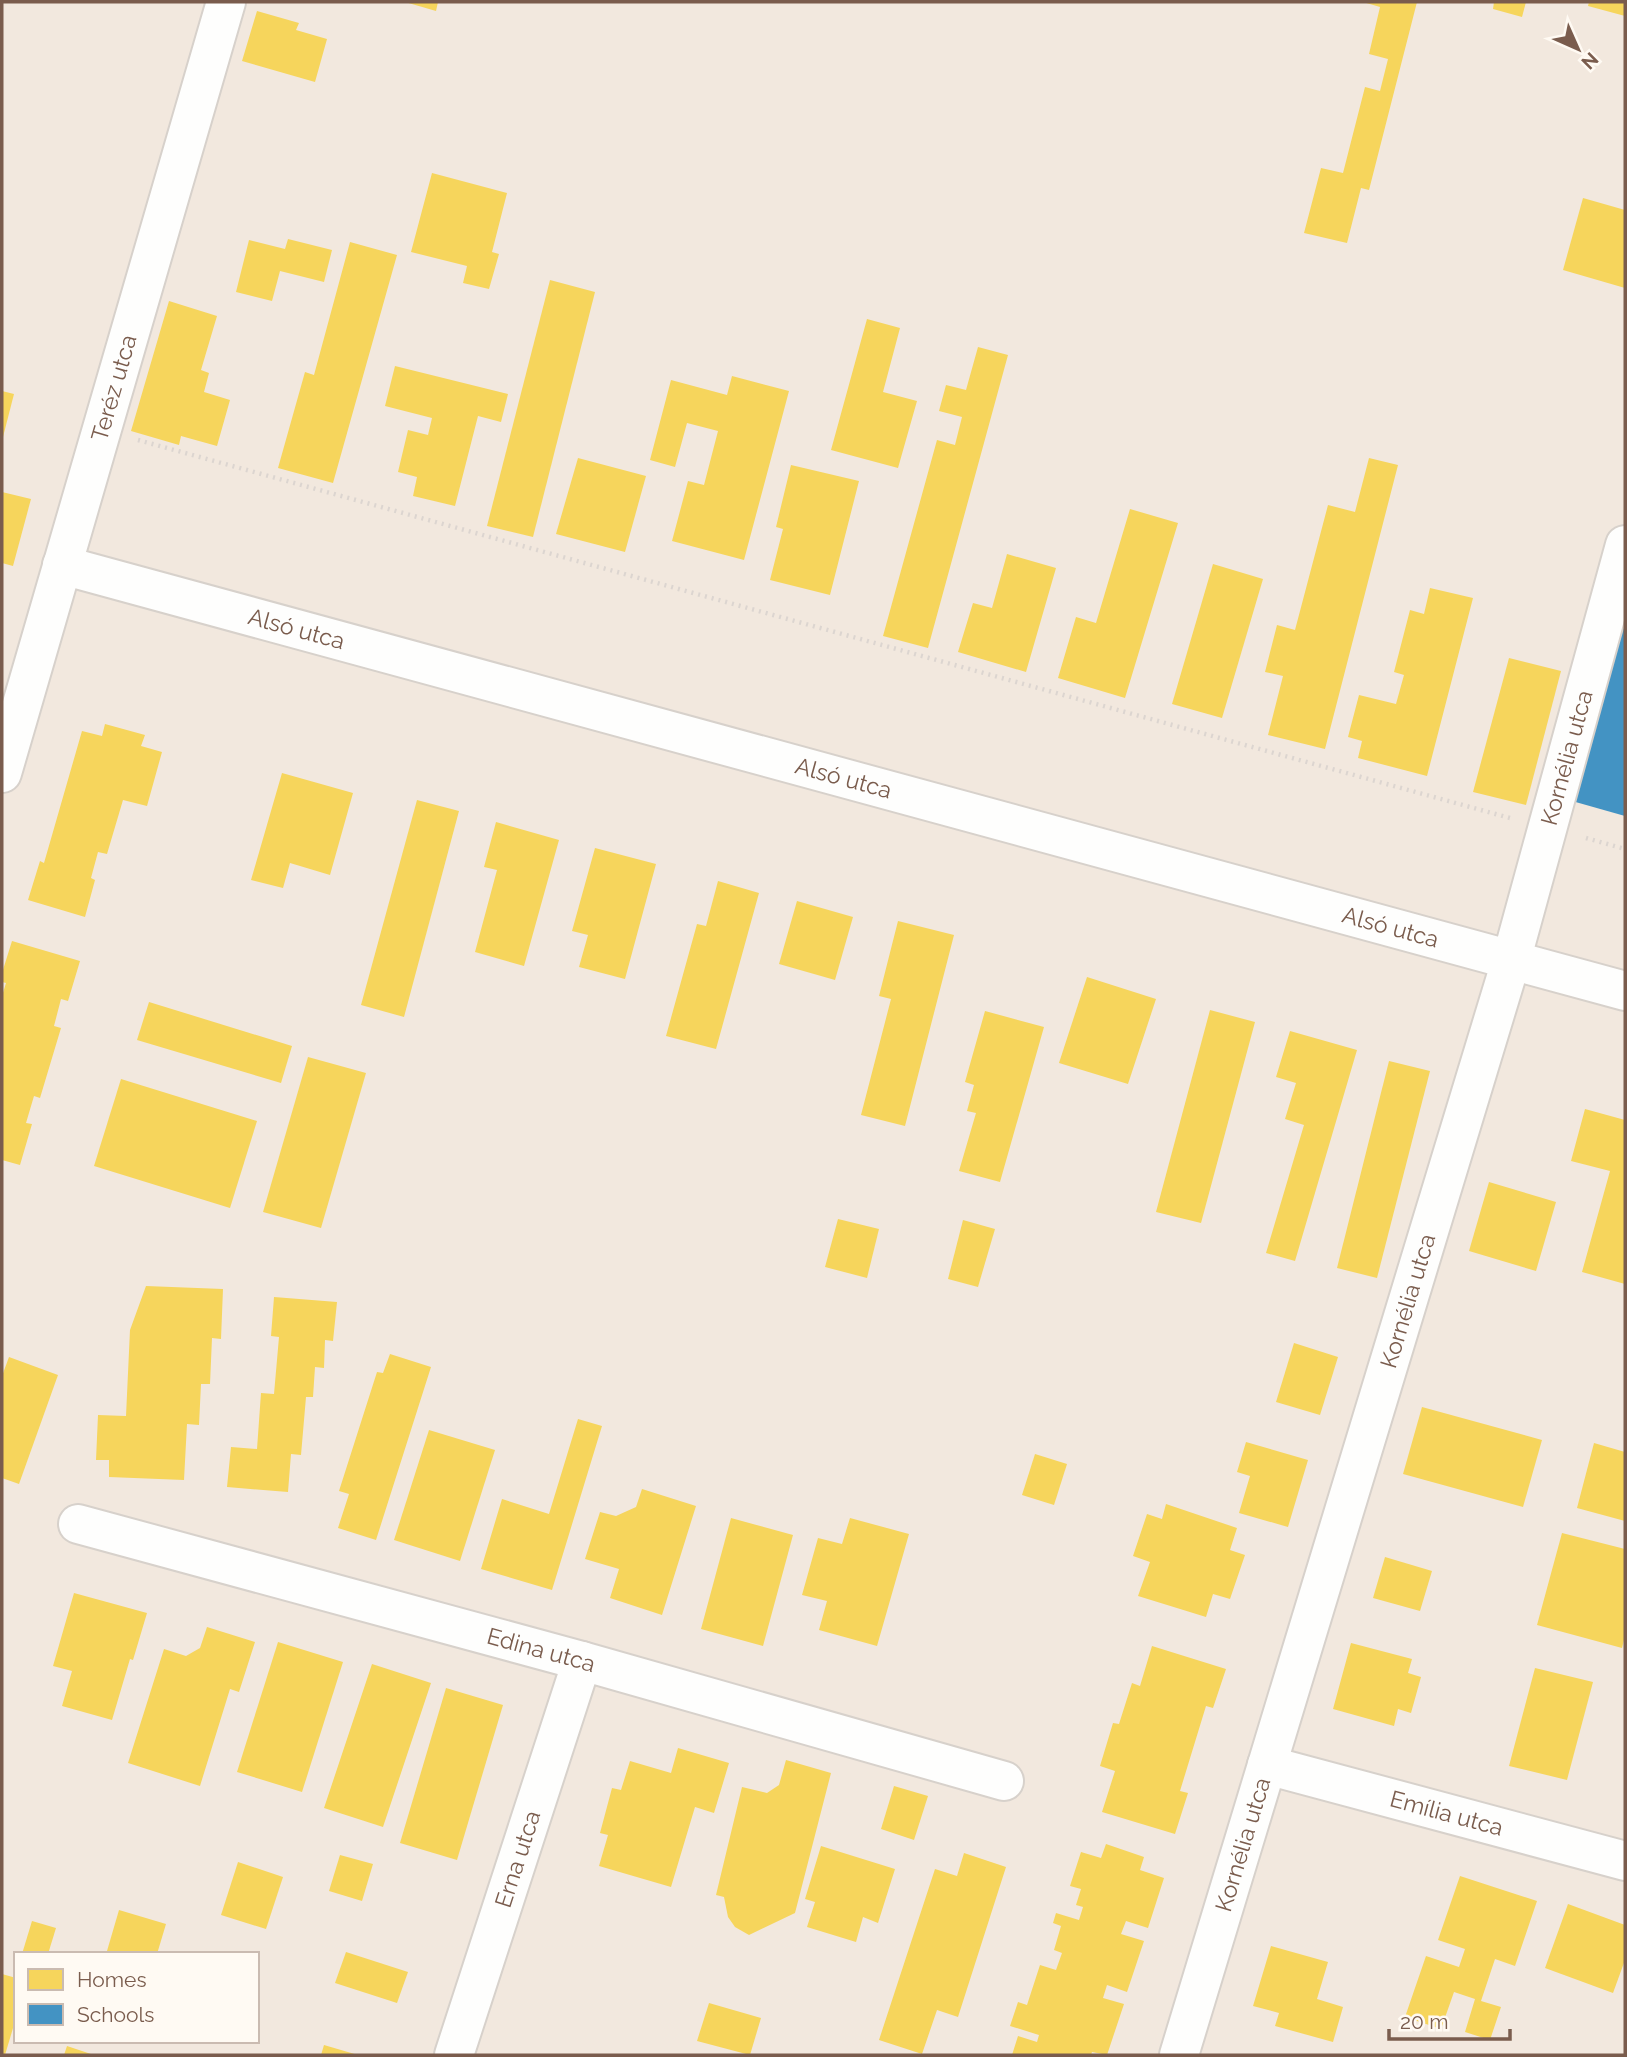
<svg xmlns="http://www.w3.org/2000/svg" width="1627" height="2057" font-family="Raleway,sans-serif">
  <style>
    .residential { fill: #f2e8de; fill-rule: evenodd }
    .homes { fill: #f6d55c }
    .schools { fill: #4393c3 }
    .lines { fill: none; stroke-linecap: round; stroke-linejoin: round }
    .minor-casing { stroke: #d7d1cb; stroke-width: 42 }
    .path { stroke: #dcd5d0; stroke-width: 4.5; stroke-dasharray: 2 5; stroke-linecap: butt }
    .minor { stroke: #fefefd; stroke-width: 38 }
    .labels { text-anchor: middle; stroke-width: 7; stroke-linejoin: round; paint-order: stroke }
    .street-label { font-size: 23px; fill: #7a5c4d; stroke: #fffaf3 }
  </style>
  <rect width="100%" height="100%" fill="#f9f5f0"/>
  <path class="residential" d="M 2,2 L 1625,2 L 1625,2055 L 2,2055 ZM 16,1954 L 257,1954 L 257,2041 L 16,2041 Z"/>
  <g class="homes">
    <path d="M 405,2 L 438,2 L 436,11 Z"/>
    <path d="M 1363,2 L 1417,2 L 1369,190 L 1361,188 L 1347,243 L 1304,233 L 1321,168 L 1343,173 L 1365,87 L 1380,91 L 1388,59 L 1369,54 L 1380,7 Z"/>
    <path d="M 1494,2 L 1526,2 L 1522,17 L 1493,9 Z"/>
    <path d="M 1589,2 L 1625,2 L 1625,16 L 1588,6 Z"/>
    <path d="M 257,11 L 299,23 L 296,30 L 327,39 L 315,82 L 242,61 Z"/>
    <path d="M 432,173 L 507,193 L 492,252 L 499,254 L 489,289 L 463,283 L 467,266 L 411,252 Z"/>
    <path d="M 1583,198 L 1625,210 L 1625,288 L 1563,270 Z"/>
    <path d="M 288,239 L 332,250 L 324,282 L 280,271 L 272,301 L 236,292 L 249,240 L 285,249 Z"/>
    <path d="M 350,242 L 397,255 L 333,483 L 278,468 L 305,372 L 314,375 Z"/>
    <path d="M 550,280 L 595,292 L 533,537 L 487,526 Z"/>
    <path d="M 169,301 L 217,316 L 201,370 L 209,373 L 204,392 L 230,400 L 217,446 L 181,436 L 179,445 L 131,431 Z"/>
    <path d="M 867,319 L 900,328 L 883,392 L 917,401 L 898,468 L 831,450 Z"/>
    <path d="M 978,347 L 1008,355 L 928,648 L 883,636 L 937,440 L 955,445 L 962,417 L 939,411 L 946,385 L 966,390 Z"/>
    <path d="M 395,366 L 508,394 L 501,422 L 478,416 L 455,506 L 413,496 L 417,477 L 398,472 L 408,430 L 428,435 L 432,418 L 385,406 Z"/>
    <path d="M 732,376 L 789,391 L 744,560 L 672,541 L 688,481 L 704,485 L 718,431 L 687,423 L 675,467 L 650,460 L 671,380 L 727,395 Z"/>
    <path d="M 2,391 L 14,394 L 3,437 L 2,437 Z"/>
    <path d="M 578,458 L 646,476 L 625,552 L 556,534 Z"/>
    <path d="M 1369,458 L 1398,465 L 1325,749 L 1268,735 L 1283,676 L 1265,672 L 1277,625 L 1295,630 L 1328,505 L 1355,512 Z"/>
    <path d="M 791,465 L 859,481 L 830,595 L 770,580 L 783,529 L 776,527 Z"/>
    <path d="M 2,492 L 31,499 L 13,566 L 2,563 Z"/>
    <path d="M 1130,509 L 1178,523 L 1125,698 L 1058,678 L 1076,617 L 1096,623 Z"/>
    <path d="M 1007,554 L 1056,568 L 1026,672 L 958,652 L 973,603 L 992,608 Z"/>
    <path d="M 1213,564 L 1263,579 L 1222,718 L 1172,704 Z"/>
    <path d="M 1430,588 L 1473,598 L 1427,776 L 1358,758 L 1362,741 L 1348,737 L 1359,695 L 1396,704 L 1404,675 L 1394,672 L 1410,610 L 1424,614 Z"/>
    <path d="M 1509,658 L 1561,671 L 1526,805 L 1473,792 Z"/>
    <path d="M 105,724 L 145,735 L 141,746 L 162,752 L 147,806 L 123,800 L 107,854 L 98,852 L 91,878 L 95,880 L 85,917 L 28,900 L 40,861 L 44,863 L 82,731 L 102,736 Z"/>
    <path d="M 282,773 L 353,793 L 330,875 L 290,863 L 283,888 L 251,880 Z"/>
    <path d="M 417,800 L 459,811 L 404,1017 L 361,1005 Z"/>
    <path d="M 496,822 L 559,840 L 524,966 L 475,952 L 497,870 L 484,867 Z"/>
    <path d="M 595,848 L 656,864 L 625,979 L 579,967 L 588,935 L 572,931 Z"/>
    <path d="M 718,881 L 759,893 L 716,1049 L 666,1036 L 697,924 L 706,926 Z"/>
    <path d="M 797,901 L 853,917 L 835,980 L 779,964 Z"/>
    <path d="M 898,921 L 954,935 L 905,1126 L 861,1115 L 891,999 L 879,996 Z"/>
    <path d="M 12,941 L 80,961 L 68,1001 L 61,999 L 54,1026 L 61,1028 L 40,1098 L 34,1096 L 26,1123 L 32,1124 L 20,1165 L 2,1160 L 2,996 L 6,983 L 2,982 L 2,973 Z"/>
    <path d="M 1087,977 L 1156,999 L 1128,1084 L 1059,1063 Z"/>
    <path d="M 149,1002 L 292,1046 L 281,1083 L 137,1040 Z"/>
    <path d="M 1210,1010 L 1255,1022 L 1201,1223 L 1156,1212 Z"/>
    <path d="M 985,1011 L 1044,1027 L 1000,1182 L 959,1171 L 976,1113 L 967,1111 L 974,1085 L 965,1082 Z"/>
    <path d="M 1290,1031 L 1357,1050 L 1295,1261 L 1266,1253 L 1304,1125 L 1285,1119 L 1296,1083 L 1276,1077 Z"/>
    <path d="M 308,1057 L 366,1073 L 321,1228 L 263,1212 Z"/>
    <path d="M 1389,1061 L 1430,1071 L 1377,1278 L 1337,1268 Z"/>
    <path d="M 121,1079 L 257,1121 L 230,1208 L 94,1166 Z"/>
    <path d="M 1585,1109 L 1625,1120 L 1625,1284 L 1582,1272 L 1610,1171 L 1571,1161 Z"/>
    <path d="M 1489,1182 L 1556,1202 L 1536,1271 L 1469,1251 Z"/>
    <path d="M 838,1219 L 879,1229 L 867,1278 L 825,1267 Z"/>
    <path d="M 963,1220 L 995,1229 L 978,1287 L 948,1279 Z"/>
    <path d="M 146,1286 L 223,1289 L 221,1339 L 212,1338 L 210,1384 L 201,1384 L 199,1425 L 187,1424 L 184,1480 L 109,1477 L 109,1460 L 96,1460 L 98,1415 L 126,1416 L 130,1330 Z"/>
    <path d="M 274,1297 L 337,1302 L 333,1341 L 325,1340 L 324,1368 L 315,1367 L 313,1397 L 306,1397 L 301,1455 L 291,1454 L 288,1492 L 227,1487 L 231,1447 L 257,1449 L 261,1393 L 274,1394 L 279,1337 L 271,1336 Z"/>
    <path d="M 1294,1343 L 1338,1357 L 1320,1415 L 1276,1402 Z"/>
    <path d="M 390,1354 L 431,1367 L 376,1540 L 338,1528 L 349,1494 L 339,1491 L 377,1372 L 383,1373 Z"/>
    <path d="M 9,1357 L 58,1375 L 19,1484 L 2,1478 L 2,1376 Z"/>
    <path d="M 1422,1407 L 1542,1440 L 1523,1507 L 1403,1474 Z"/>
    <path d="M 578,1419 L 602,1426 L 552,1590 L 481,1569 L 502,1499 L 549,1514 Z"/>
    <path d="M 429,1430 L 495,1450 L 460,1561 L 394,1540 Z"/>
    <path d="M 1246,1442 L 1308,1460 L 1288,1527 L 1239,1513 L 1250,1476 L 1237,1472 Z"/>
    <path d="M 1594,1443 L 1625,1452 L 1625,1521 L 1577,1508 Z"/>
    <path d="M 1035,1454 L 1067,1464 L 1054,1505 L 1022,1495 Z"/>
    <path d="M 642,1489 L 696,1506 L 662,1615 L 610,1598 L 619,1569 L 585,1559 L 600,1512 L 616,1516 L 636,1507 Z"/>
    <path d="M 1166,1504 L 1237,1528 L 1230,1550 L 1245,1555 L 1230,1599 L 1213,1594 L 1206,1617 L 1138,1596 L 1150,1562 L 1133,1556 L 1147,1514 L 1162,1519 Z"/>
    <path d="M 731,1518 L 793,1535 L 763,1646 L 701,1629 Z"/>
    <path d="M 850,1518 L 909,1534 L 877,1646 L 819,1630 L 827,1601 L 802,1595 L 818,1538 L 842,1544 Z"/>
    <path d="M 1562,1533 L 1625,1549 L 1625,1636 L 1622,1648 L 1537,1625 Z"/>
    <path d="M 1385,1557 L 1432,1571 L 1420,1611 L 1373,1598 Z"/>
    <path d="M 74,1593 L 147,1613 L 133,1660 L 130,1659 L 112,1720 L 62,1706 L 72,1671 L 53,1666 Z"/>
    <path d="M 207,1627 L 255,1642 L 239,1692 L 230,1689 L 200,1786 L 128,1763 L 164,1649 L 186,1656 L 200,1648 Z"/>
    <path d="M 278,1642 L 343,1662 L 302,1792 L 237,1772 Z"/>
    <path d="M 1351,1643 L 1412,1659 L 1408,1673 L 1421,1677 L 1411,1713 L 1398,1709 L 1394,1726 L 1333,1709 Z"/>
    <path d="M 1152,1646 L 1226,1669 L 1213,1708 L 1206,1706 L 1180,1791 L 1188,1793 L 1175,1834 L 1102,1812 L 1115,1771 L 1100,1766 L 1113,1723 L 1119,1724 L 1132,1683 L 1140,1686 Z"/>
    <path d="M 372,1664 L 431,1683 L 383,1827 L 324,1808 Z"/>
    <path d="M 1535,1668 L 1593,1682 L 1567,1780 L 1509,1766 Z"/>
    <path d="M 446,1688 L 503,1705 L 457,1860 L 400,1843 Z"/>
    <path d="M 678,1748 L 729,1763 L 714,1813 L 695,1807 L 671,1887 L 599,1866 L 608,1835 L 600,1833 L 612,1788 L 621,1790 L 630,1761 L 671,1773 Z"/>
    <path d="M 786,1760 L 831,1773 L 795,1913 L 749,1935 L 735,1927 L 728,1917 L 724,1897 L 716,1895 L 742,1787 L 767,1793 L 779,1785 Z"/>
    <path d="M 894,1786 L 928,1796 L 914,1840 L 881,1829 Z"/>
    <path d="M 1106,1844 L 1144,1857 L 1140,1870 L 1164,1878 L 1148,1928 L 1126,1921 L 1121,1934 L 1144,1941 L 1127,1992 L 1107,1985 L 1103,1998 L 1124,2004 L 1107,2055 L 1092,2052 L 1091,2055 L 1012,2055 L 1018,2036 L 1037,2042 L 1039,2035 L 1010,2026 L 1018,2002 L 1027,2005 L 1040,1965 L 1056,1970 L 1062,1953 L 1054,1950 L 1061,1926 L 1053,1923 L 1056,1913 L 1079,1920 L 1083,1907 L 1076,1905 L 1081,1889 L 1070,1886 L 1081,1852 L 1101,1858 Z"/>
    <path d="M 821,1846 L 895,1869 L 878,1923 L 863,1917 L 856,1942 L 807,1927 L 815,1902 L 805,1899 Z"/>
    <path d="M 964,1853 L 1006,1867 L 958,2017 L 937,2010 L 922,2054 L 879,2040 L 935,1869 L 957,1876 Z"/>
    <path d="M 340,1855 L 373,1864 L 362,1901 L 329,1891 Z"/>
    <path d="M 238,1862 L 283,1877 L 266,1929 L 221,1915 Z"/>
    <path d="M 1460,1876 L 1537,1901 L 1515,1966 L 1495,1959 L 1481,2001 L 1501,2007 L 1490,2040 L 1465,2032 L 1475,1999 L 1454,1992 L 1441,2029 L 1405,2017 L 1426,1956 L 1459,1967 L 1465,1949 L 1438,1940 Z"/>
    <path d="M 1568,1904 L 1625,1925 L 1625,1960 L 1613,1993 L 1545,1968 Z"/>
    <path d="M 119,1910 L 166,1924 L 157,1954 L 117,1954 L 107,1951 Z"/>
    <path d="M 32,1921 L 56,1928 L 48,1954 L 22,1954 Z"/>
    <path d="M 1271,1946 L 1328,1962 L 1317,1999 L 1343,2007 L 1333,2042 L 1275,2026 L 1279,2013 L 1253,2006 Z"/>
    <path d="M 346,1952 L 408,1972 L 397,2003 L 335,1983 Z"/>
    <path d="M 2,1974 L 16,1978 L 16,2018 L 5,2055 L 2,2055 Z"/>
    <path d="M 709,2003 L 761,2018 L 750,2055 L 697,2041 Z"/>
    <path d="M 324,2045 L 358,2055 L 321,2055 Z"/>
    <path d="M 67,2046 L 94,2055 L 64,2055 Z"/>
  </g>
  <path class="schools" d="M 1625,609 L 1625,816 L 1572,801 Z"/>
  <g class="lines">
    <g class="minor-casing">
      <g id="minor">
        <path id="s1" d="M 62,565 L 1625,991"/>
        <path id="s2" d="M 2,773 L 226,2"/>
        <path id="s3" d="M 78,1524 L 582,1661 L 1004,1781"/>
        <path id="s4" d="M 1267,1765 L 1625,1861"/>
        <path id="s5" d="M 454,2055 L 582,1661"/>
        <path id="s6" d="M 1179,2055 L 1511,961 L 1625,545"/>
      </g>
    </g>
    <g class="path">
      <path d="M 138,440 L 1510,818"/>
      <path d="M 1586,838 L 1625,849"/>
    </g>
    <use href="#minor" class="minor"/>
  </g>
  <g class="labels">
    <g class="street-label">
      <text dy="8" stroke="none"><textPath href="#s2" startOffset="401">Teréz utca</textPath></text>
      <text dy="8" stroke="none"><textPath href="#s1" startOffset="243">Alsó utca</textPath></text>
      <text dy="8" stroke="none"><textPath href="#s6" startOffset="1354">Kornélia utca</textPath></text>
      <text dy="8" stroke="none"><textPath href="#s1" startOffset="810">Alsó utca</textPath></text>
      <text dy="8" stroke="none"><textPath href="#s1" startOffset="1377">Alsó utca</textPath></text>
      <text dy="8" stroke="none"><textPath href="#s6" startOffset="788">Kornélia utca</textPath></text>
      <text dy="8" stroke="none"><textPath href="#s3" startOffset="480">Edina utca</textPath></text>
      <text dy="8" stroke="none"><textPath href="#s4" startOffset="186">Emília utca</textPath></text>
      <text dy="8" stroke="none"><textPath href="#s6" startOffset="220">Kornélia utca</textPath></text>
      <text dy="8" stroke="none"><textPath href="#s5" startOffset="206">Erna utca</textPath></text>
    </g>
  </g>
  <rect width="1627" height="2057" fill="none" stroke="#7a5c4d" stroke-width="7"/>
  <rect x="14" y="1952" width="245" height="91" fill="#fffaf3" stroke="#cabbb1" stroke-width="2"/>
  <rect x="28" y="1969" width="35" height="21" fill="#f6d55c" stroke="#cabbb1" stroke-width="2"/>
  <text x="77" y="1987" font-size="21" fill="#7a5c4d">Homes</text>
  <rect x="28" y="2004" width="35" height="21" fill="#4393c3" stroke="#cabbb1" stroke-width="2"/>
  <text x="77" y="2022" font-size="21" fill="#7a5c4d">Schools</text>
  <g transform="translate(1578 49) rotate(135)" stroke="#fffaf3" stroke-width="5" paint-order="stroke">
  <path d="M0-5L12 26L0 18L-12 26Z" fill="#7a5c4d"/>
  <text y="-10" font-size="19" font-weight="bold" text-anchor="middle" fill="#7a5c4d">N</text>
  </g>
  <path d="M1389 2029v10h121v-10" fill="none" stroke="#7a5c4d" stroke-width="3.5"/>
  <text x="1400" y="2029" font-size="21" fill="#7a5c4d" stroke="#fffaf3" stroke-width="5" paint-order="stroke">20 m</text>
</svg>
